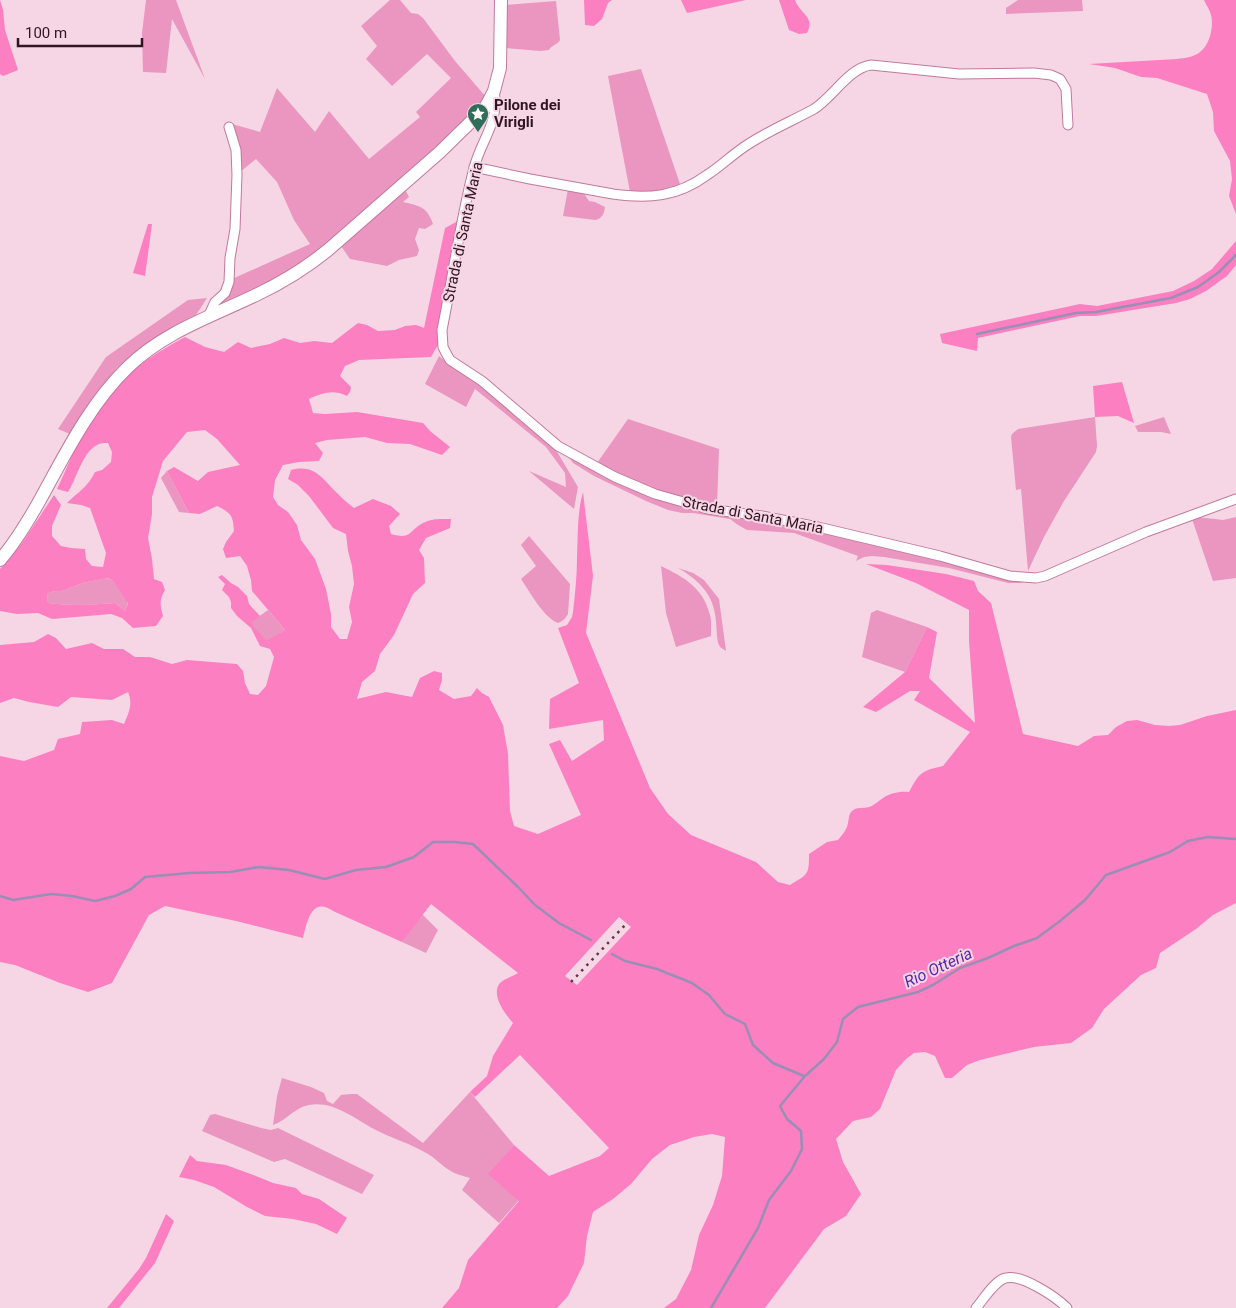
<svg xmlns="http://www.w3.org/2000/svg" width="1236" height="1308" font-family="Roboto,sans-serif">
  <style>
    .green { fill: #ea96c0 }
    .forest { fill: #fc7fc1; fill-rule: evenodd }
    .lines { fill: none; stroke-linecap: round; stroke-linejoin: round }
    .stream { stroke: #998eb4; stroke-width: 2.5 }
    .minor-casing { stroke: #c1799d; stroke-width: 11 }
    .secondary-casing { stroke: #c1799d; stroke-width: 14 }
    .minor { stroke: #fff; stroke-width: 9 }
    .secondary { stroke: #fff; stroke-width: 12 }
    .rail { stroke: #573a48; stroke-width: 2.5; stroke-dasharray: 2.5 5; stroke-linecap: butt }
    .labels { text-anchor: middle; stroke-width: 4; stroke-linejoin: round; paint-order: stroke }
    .poi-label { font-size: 15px; font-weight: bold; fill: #311523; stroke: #f6d6e4; text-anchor: start }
    .street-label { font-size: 15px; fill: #311523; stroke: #f6d6e4 }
    .water-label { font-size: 16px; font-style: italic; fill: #5228b0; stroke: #f6d6e4 }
  </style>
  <rect width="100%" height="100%" fill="#f6d6e4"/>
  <g class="green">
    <path d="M 146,0 L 176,0 L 205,79 L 172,19 L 166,73 L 143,72 L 142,33 Z"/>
    <path d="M 390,0 L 400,0 L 411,13 L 418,14 L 423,18 L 455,61 L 486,97 L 476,112 L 326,245 C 290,272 255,290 215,309 L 232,279 L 310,244 L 294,220 L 277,182 L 256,159 L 240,172 L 232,124 L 260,132 L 277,88 L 315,132 L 329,111 L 369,159 L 420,117 L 416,112 L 451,78 L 427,54 L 392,86 L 366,59 L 377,46 L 361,26 Z"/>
    <path d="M 1018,0 L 1082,0 L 1083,11 L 1006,14 L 1006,8 Z"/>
    <path d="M 556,1 L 560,40 C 557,45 552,45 549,50 L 540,51 L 506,48 L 505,5 Z"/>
    <path d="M 641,69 L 681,187 L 660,192 L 630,192 L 608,76 Z"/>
    <path d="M 568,189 L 583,192 L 589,201 L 595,202 L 605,207 C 604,214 602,219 595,220 L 563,216 Z"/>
    <path d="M 405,190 L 409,197 L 403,202 C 419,206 427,206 433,224 L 425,229 L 419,228 L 415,239 L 419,250 L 417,256 L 399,260 L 387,266 L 350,259 L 341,246 Z"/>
    <path d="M 207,298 L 196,315 L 169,329 L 149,342 L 133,354 L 117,368 L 86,407 L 70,434 L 58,429 L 106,357 L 188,300 Z"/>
    <path d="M 439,356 L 447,363 L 477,383 L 505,405 L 556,450 L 578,487 L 574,509 L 529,471 L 566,487 L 565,473 L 546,447 L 475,389 L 466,407 L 425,384 Z"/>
    <path d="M 1095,417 L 1097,446 L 1096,452 L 1064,501 L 1044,537 L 1028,571 L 1021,489 L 1016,490 L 1011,437 L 1012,434 L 1018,429 Z"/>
    <path d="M 1164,417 L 1171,434 L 1161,432 L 1138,432 L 1135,426 Z"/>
    <path d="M 628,419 L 719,449 L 717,507 L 653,489 L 597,463 Z"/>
    <path d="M 568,456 L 648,496 L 681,506 L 711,514 L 763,520 L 808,529 L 1026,580 L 1021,583 L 1008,583 L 949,568 L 884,557 L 872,556 L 864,557 L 856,561 L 858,556 L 794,533 L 747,530 L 738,525 L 730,519 L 693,513 L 682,513 L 668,510 L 646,501 L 594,476 L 573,463 Z"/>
    <path d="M 167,471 L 189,513 L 179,512 L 161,478 Z"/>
    <path d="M 1197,517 L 1223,520 L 1236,517 L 1236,578 L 1213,581 L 1192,519 Z"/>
    <path d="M 529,536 L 570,584 L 568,614 C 565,619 563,621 558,623 C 543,617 530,592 521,579 L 536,566 L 521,545 Z"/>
    <path d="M 661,566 C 682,576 703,588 709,612 C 712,619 711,628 711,636 L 676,647 L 666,613 Z"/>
    <path d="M 678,568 L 693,573 L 704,580 L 719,599 L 726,651 L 720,647 L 718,643 C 716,633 717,624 715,614 C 712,593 696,578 678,568 Z"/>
    <path d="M 106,578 L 112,580 L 128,602 L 125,611 L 115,603 C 92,605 70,606 48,603 L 47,594 L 54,591 L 62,591 L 83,583 Z"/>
    <path d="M 268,610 L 285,630 L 266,642 L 250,623 Z"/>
    <path d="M 877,610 L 927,627 L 905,672 L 862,657 L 871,613 Z"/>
    <path d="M 422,914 L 438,930 L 426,953 L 402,942 Z"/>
    <path d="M 282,1078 L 311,1087 L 324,1093 L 327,1101 L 333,1104 L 341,1095 L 351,1094 L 357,1094 L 423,1143 L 470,1092 L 514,1145 L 489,1174 L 519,1200 L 499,1223 L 462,1190 L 470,1178 C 463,1176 455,1174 449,1170 C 441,1165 435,1158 428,1154 C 410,1143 390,1138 372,1128 C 352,1117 333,1101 309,1105 C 295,1107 286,1121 273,1125 L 277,1096 Z"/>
    <path d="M 215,1114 L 261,1128 L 271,1130 L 278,1128 L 374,1175 L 362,1194 L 285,1159 L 274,1162 L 202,1131 L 210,1115 Z"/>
  </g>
  <g class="forest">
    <path d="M 0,0 L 3,10 L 5,30 L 18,70 L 3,76 L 0,74 Z"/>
    <path d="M 584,0 L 612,0 L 608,3 L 602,19 L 594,26 L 585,25 Z"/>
    <path d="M 681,0 L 746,0 L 687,13 Z"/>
    <path d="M 779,0 L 795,0 C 799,13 816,17 807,33 L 799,34 L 789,30 Z"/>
    <path d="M 1204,0 L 1236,0 L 1236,214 L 1229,196 L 1232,179 L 1230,161 L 1214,131 L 1213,112 L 1207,94 L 1157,78 L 1141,77 L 1115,68 L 1089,64 L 1177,59 C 1185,58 1194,57 1200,52 C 1210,45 1214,26 1211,15 C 1210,10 1206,5 1204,0 Z"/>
    <path d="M 458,221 L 439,343 L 431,357 L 359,360 L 345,366 L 340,376 L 351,387 L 350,392 L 347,396 C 333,389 322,393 309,399 L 313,413 L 325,414 L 357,412 L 423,423 L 430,431 L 450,447 L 442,455 L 410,444 L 387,443 L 365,437 L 327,440 L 315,443 L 323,453 L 319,461 L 299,462 L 283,465 L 275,480 L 273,497 L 278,505 L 288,512 L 297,525 L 301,540 L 315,559 L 326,589 L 331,614 L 331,627 L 340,639 L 347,639 L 352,622 L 349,607 L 354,584 L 352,566 L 348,551 L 346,534 L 333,528 L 309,496 L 298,485 L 288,479 L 291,470 C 314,464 321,477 335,491 C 341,497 347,503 354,508 L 373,499 L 391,506 L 400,514 L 389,526 L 391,534 C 412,540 408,531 423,523 C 432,518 441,519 451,519 L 450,528 L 426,538 L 419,550 L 424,558 L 425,583 L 413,594 L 394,635 L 380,654 L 375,671 L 362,682 L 357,699 L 386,692 L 412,697 L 420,678 L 434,671 L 442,673 L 442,680 L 439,690 L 454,699 L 471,696 L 477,688 L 482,693 L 489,697 L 503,725 L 508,754 L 510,811 L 514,826 L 538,834 L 581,815 L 549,744 L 560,740 L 572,761 L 604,740 L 603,720 L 549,729 L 550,699 L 579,683 L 558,628 L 567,625 L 572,617 L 573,612 C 575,594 577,576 577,558 C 578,535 577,513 583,492 L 593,576 L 586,633 L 650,788 L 668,814 L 691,835 L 756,862 L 778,882 L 790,885 C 808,874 809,875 809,854 L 827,842 L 838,840 C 841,836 845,832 847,827 C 849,822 848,816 851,812 C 856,806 863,809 869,807 C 875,805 878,801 883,798 C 890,793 900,791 909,792 C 920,772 921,771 943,766 L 970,732 L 914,700 L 920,691 L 910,691 L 876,712 L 863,707 L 905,672 L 927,627 L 937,632 L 929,678 L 975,723 L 969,641 L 969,610 L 916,583 L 866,564 L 887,565 L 946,574 L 974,581 L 978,591 L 991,603 L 1023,734 L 1078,746 L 1094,736 L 1108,735 L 1116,727 L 1127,721 L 1137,720 L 1155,725 L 1169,726 L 1180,725 L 1207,716 L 1236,710 L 1236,903 L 1213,915 L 1196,929 L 1160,953 L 1156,968 L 1141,975 L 1104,1009 L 1092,1028 L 1071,1043 L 1034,1047 L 980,1060 L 967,1065 L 952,1078 L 945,1078 L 935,1056 L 925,1052 L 914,1053 L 906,1059 L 896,1070 L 880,1109 L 871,1117 L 853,1121 L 836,1139 L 843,1162 L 861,1194 L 846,1216 L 824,1229 L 765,1308 L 664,1308 L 676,1299 L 691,1270 L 699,1235 L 713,1205 L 722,1176 L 725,1137 L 712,1134 L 694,1137 L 670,1145 L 652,1159 L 631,1184 L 613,1199 L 593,1212 L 587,1236 L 584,1263 L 568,1296 L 557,1308 L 442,1308 L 459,1288 L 468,1260 L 519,1201 L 488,1174 L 514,1145 L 549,1176 L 600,1156 L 609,1148 L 520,1055 L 475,1097 L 470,1092 L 487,1076 L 493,1056 L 513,1023 C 506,1015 490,995 500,983 C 504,979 513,976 518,973 L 431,904 L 402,942 L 333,911 C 311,896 307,923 303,938 L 236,921 L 165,906 L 149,915 L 112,983 L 88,992 L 60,983 L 15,965 L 0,962 L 0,756 L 24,761 L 54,750 L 58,739 L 80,734 L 82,722 L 112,720 L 124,724 C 129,712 133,704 128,692 L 112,700 L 71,697 L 58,707 L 29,702 L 14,698 L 0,703 L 0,645 L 34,642 L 48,634 L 56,638 L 66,649 L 92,643 L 104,649 L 123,649 L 135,657 L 150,657 L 172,664 L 187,660 L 237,664 L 243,671 L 245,683 L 250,694 L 258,695 L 266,686 L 274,657 L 270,649 L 260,646 L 251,628 L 237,616 L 231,608 L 231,602 L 229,597 L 222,590 L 225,584 L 218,577 L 222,575 L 231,583 L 238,587 L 247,596 L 249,604 L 260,616 L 251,623 L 266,641 L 285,630 L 252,591 L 251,580 L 247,566 L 240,556 L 226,558 L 223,549 L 226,542 L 234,531 C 233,515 231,513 217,506 L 200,514 L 189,513 L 167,471 L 174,467 L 198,481 L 208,472 L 240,465 L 217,439 L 205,430 L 187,432 L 163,461 L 152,497 L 152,514 L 148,538 L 152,559 L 154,579 L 162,582 L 165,590 C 159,600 160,605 163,616 L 156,626 L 133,628 L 122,618 L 111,614 L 52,619 L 38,613 L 17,614 L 0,611 L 0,569 L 22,543 L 54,495 L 61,505 L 52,526 L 52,536 L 61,546 L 71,548 L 85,549 L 86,559 L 92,566 L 103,567 L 106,553 L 90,508 L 81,505 L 67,503 C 79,491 87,488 95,472 L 102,470 L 111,462 L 112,452 L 108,443 C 105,443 100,443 97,445 C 82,453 77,478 68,492 L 57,489 C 64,475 69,461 76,447 C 88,421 114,386 136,368 C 151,356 168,346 185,337 L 205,347 L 224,352 L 238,342 L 251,348 L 270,344 L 284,338 L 300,343 L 314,341 L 332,343 L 358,323 L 367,325 L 378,331 L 395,330 L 405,326 L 416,325 L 424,328 L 445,228 ZM 107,578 L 112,580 L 128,603 L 125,611 L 115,603 C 92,605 70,606 48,603 L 47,594 L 54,591 L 62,591 L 83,583 ZM 619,917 L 631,927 L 577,985 L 565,976 Z"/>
    <path d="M 148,224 L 152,224 L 145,276 L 133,273 Z"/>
    <path d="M 1236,241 L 1236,265 L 1227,276 L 1206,291 L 1190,299 L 1176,303 L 1096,316 L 1080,316 L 978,338 L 977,351 L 942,343 L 940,334 L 1080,304 L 1097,306 L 1173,291 L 1194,281 L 1212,269 Z"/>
    <path d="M 1122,382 L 1134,423 L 1118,416 L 1095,417 L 1093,386 Z"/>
    <path d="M 190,1155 L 197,1161 L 226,1165 L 256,1176 L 273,1183 L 296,1188 L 302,1194 L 319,1199 L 347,1218 L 337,1234 L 316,1224 L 293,1219 L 265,1216 L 247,1207 L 214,1187 L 194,1180 L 179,1177 Z"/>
    <path d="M 166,1214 L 174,1221 L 155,1263 L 119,1308 L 107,1308 L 139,1269 L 146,1258 Z"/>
  </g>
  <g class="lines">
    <g class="stream">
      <path d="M 977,334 L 1076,313 L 1096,312 L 1171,298 L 1198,287 L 1219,272 L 1236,255"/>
      <path d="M 0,896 L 13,900 L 51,894 L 72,896 L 95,901 L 115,896 L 131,889 L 145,877 L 189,873 L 230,872 L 259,867 L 289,870 L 325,879 L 356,870 L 386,867 L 414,857 L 433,842 L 455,842 L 473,844 L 518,887 L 535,905 L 559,923 L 591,940"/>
      <path d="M 612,954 L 625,961 L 657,969 L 692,983 L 709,995 L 725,1014 L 745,1024 L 753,1045 L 773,1063 L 804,1076"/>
      <path d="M 711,1308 L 758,1228 L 769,1200 L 791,1171 L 802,1149 L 801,1131 L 787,1119 L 780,1106 L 805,1076 L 824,1059 L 837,1042 L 843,1019 L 858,1007 L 918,992 L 933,985 L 960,968 L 988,958 L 1014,946 L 1037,938 L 1060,921 L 1085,900 L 1106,875 L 1170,852 L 1188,841 L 1208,837 L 1236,839"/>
    </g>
    <g class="minor-casing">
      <g id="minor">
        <path d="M 494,91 C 500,122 481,140 474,168 C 460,221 453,276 442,330 L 443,347 L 446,353 L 450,360 L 482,381 L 558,446 L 615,477 L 655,494 L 708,509 L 762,516 L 818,527 L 940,556 L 1010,576 L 1036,578 L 1045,576 L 1146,532 L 1236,499"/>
        <path d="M 474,167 L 530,179 L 613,194 C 649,199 677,197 707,175 C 721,166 733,154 747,145 C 768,131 792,121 814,109 C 833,97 849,68 871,65 L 959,74 L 1034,73 L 1051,75 L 1060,79 L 1066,89 L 1068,125"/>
        <path d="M 208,317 L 215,302 L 225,293 L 229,282 L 230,258 L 235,229 L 237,175 L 236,150 L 229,127"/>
        <path d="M 976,1308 C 983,1300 995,1280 1006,1278 C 1022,1274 1056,1297 1067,1308"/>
      </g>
    </g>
    <g class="secondary-casing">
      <path id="secondary" d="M 0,560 C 14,544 25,526 36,507 C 63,459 87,407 127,368 C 163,332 213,316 258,294 C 283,282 307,267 328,250 L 440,152 L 485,108 L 494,91 L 500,68 L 501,0"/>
    </g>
    <use href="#minor" class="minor"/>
    <use href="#secondary" class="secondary"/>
    <path class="rail" d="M 571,982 L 627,923"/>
  </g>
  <defs>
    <g id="sight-pin" transform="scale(1.125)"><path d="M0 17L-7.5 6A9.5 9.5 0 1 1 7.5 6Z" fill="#316e5a" stroke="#f6d6e4"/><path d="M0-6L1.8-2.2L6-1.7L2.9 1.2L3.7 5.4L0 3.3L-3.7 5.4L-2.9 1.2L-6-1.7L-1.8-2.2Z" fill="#fff"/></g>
  </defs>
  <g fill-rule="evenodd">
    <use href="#sight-pin" x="478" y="114"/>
  </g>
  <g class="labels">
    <g class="poi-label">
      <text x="494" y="110">Pilone dei<tspan x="494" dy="17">Virigli</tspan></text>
    </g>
    <g class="street-label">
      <text transform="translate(463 232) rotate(-78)" y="5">Strada di Santa Maria</text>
      <text transform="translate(753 515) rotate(11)" y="5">Strada di Santa Maria</text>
    </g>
    <g class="water-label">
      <text transform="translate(938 967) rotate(-25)" y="6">Rio Otteria</text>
    </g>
  </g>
  <path d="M18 38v8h124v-8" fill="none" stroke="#311523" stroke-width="2.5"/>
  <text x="25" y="38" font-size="15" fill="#311523" stroke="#f6d6e4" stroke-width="4" paint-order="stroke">100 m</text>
</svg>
